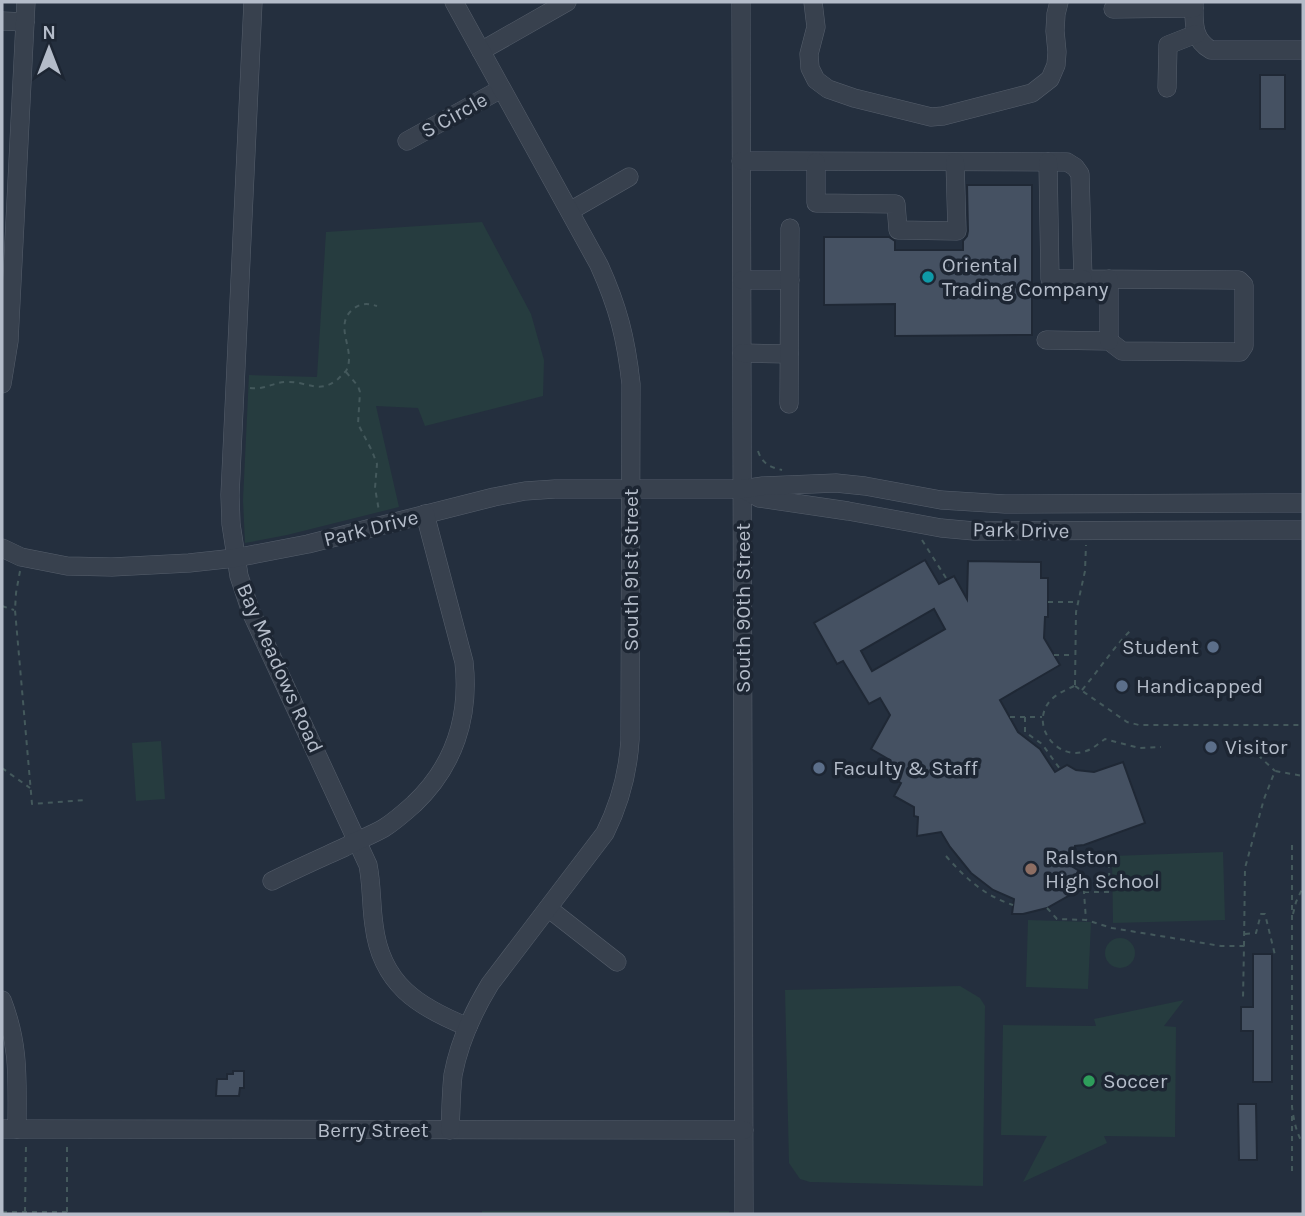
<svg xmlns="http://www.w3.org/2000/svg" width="1305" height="1216" font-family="Karla,sans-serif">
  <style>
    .green { fill: #263c3f }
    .building { fill: #455162; stroke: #1f2835; stroke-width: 2; fill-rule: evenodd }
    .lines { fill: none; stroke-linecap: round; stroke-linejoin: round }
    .minor-casing { stroke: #565f6c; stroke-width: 19 }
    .path { stroke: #44595c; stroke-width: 2; stroke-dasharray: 5 5; stroke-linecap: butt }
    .minor { stroke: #38414e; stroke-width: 18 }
    .culture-dot { fill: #0f9aa8; stroke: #1d2633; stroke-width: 2.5 }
    .service-dot { fill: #5c6f8a; stroke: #1d2633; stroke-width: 2.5 }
    .education-dot { fill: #8d6e63; stroke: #1d2633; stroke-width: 2.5 }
    .leisure-dot { fill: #2e9e5b; stroke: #1d2633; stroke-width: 2.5 }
    .labels { text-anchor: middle; stroke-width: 7; stroke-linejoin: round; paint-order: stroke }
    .street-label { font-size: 21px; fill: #b4bcc9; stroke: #1d2633 }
    .poi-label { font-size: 21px; fill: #b4bcc9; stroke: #1d2633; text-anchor: start }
  </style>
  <rect width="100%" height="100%" fill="#242f3e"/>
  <g class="green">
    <path d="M 482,222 L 531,314 L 544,360 L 543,396 L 425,426 L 418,408 L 376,406 L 399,507 L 287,535 L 245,543 L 243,500 L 249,375 L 317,377 L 326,232 Z"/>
    <path d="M 161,741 L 165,799 L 136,801 L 132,743 Z"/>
    <path d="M 1223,852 L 1225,920 L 1113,923 L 1112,856 Z"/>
    <path d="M 1028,920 L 1091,922 L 1088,989 L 1026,987 Z"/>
    <circle cx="1120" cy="953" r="15"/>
    <path d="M 960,986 L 980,998 L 985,1006 L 983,1186 L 810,1182 L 800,1179 L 789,1163 L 785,990 Z"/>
    <path d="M 1184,1000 L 1164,1026 L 1176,1027 L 1175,1137 L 1104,1136 L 1107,1143 L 1023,1182 L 1047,1136 L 1001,1135 L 1003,1025 L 1096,1026 L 1094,1019 Z"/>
    <rect x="482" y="1211" width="247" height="3"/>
  </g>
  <g class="building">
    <rect x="1260" y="75" width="25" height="54"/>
    <path d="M 967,185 L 1032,185 L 1032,335 L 895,336 L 895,304 L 824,305 L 824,237 L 889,237 L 895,241 L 895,250 L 963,250 L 963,241 L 967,236 L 968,231 Z"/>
    <path d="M 925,560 L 939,584 L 954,576 L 967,599 L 968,561 L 1041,562 L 1041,578 L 1048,578 L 1048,617 L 1045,617 L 1044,638 L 1060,665 L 1000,700 L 1018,732 L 1040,749 L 1055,772 L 1067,765 L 1076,770 L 1094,772 L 1123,762 L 1145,823 L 1084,845 L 1075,846 L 1073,867 L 1084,874 L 1078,886 L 1070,895 L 1047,908 L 1023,914 L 1012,914 L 1014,899 L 993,890 L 971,873 L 950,847 L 941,832 L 917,836 L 918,817 L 914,816 L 914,807 L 894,796 L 901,783 L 883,772 L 890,760 L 871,749 L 890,715 L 880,698 L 869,704 L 843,661 L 837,664 L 814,623 ZM 934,609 L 945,629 L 872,671 L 861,651 Z"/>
    <path d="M 1253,954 L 1272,954 L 1272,1082 L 1253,1082 L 1253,1031 L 1241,1031 L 1241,1007 L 1253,1007 Z"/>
    <path d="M 233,1071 L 244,1071 L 244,1088 L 240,1088 L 239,1096 L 216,1096 L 217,1079 L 227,1079 L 227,1074 L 233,1074 Z"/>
    <path d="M 1238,1104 L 1256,1104 L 1257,1160 L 1239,1160 Z"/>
  </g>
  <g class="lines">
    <g class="minor-casing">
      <g id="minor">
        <path d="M 253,2 L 230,495 L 231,524 L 239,576 L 251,612 L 368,865 C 372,885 371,905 374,925 C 381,984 418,1007 468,1027"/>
        <path d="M 741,2 L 744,1214"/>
        <path d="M 813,2 L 816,27 L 809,54 L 810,68 L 816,80 L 828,89 L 854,98 L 931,117 L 943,116 L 1032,93 L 1050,79 L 1056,65 L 1057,52 L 1055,31 L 1056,14 L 1059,2"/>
        <path d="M 1194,2 C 1194,22 1192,39 1211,50 L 1303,50"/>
        <path d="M 1113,9 L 1194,8"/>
        <path d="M 2,21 L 25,22"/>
        <path d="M 481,51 L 567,2"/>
        <path d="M 1167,88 L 1168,45 L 1196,34"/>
        <path d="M 407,141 L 501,89"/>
        <path d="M 741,161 L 1067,162 L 1075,167 L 1080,174 L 1083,279 L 1239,280 L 1244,285 L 1244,346 L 1240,352 L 1122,351 L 1109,341 L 1046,340"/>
        <path d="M 816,162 L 816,203 L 896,204 L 898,230 L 957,231 L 955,162"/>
        <path d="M 1048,162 L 1050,279 L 1083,279"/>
        <path d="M 570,211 L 629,177"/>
        <path d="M 1109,279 L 1109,341"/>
        <path d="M 742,280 L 790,280"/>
        <path d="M 742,353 L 789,354"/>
        <path d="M 2,384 L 9,341 L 26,2"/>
        <path d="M 789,404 L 790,228"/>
        <path d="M 743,489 L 759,498 L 848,511 L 941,528 L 974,531 L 1303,530"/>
        <path d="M 2,548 L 21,557 L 67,566 L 112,567 L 189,563 L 235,558 L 308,544 L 494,497 L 525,491 L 555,489 L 743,489 L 763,486 L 836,483 L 865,486 L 941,500 L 1005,504 L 1303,503"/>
        <path d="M 272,881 C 296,869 321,858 345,847 C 358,840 372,835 384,828 C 395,821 404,813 414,804 C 454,766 470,717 464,662 L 425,514"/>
        <path d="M 548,908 L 617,962"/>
        <path d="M 2,1000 C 20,1046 17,1081 17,1129"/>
        <path d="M 2,1129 L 744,1130"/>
        <path d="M 450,1130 C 451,1112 451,1093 453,1075 C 459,1043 473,1012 490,984 L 605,833 C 620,803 628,773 630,740 L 631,384 C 626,338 618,307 599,265 L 454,2"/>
      </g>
    </g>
    <g class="path">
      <path d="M 346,372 L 358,386 L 360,392 L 358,424 L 372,451 L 377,464 L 375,488 L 379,511"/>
      <path d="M 250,388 C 266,390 273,382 287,382 C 307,381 319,395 338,379 C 339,378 345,372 346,371 C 357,351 333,327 352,310 C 360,303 367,303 377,306"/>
      <path d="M 758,451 C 762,463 769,467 782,470"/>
      <path d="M 922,540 L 946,578"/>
      <path d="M 20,571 L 16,593 L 15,610 L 32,804 L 85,800"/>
      <path d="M 1048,602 L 1076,602"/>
      <path d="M 2,606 L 14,610"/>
      <path d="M 1054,655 L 1074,655"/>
      <path d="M 1075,685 L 1076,612 L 1085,571 L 1086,545"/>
      <path d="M 1074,686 C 1064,691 1053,695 1047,705 C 1032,730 1060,761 1086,751 C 1093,749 1099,743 1105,739 L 1139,748 L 1161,747"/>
      <path d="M 1075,686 L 1127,722 L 1139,725 L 1303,725"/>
      <path d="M 1082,690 C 1099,670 1113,648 1131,630"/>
      <path d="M 1010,717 L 1042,717"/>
      <path d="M 1025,717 L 1025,732 L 1042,744 L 1060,769"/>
      <path d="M 1258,755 L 1275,771"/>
      <path d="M 2,768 L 30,788"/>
      <path d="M 1292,845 L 1292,1107 C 1294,1121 1296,1132 1303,1144"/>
      <path d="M 946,856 C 965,878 985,896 1013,905"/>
      <path d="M 1083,879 L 1086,920"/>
      <path d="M 1084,892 L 1110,892 L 1108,848"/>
      <path d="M 1047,908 L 1057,919 L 1086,920 L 1112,928 L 1221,946 L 1244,946 L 1243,999"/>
      <path d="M 1293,914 L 1296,902 L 1303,887"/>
      <path d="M 1245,934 L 1256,933 L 1261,914 L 1265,914 L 1275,955"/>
      <path d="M 1244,946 L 1245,868 L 1264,799 L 1275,771 L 1303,776"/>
      <path d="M 1292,1116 L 1292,1175"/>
      <path d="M 2,1212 L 67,1212 L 67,1214"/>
      <path d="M 25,1212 L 26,1143"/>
      <path d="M 67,1212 L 67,1146"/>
    </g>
    <use href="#minor" class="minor"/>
  </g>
  <circle class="culture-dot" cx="928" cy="277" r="7"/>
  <g class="service-dot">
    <circle cx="1213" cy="647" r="7"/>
    <circle cx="1122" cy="686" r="7"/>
    <circle cx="1211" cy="747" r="7"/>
    <circle cx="819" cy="768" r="7"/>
  </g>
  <circle class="education-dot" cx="1031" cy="869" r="7"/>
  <circle class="leisure-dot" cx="1089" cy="1081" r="7"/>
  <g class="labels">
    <g class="street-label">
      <text transform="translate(454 115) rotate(-29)" y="7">S Circle</text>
      <text transform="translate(371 528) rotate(-14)" y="7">Park Drive</text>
      <text transform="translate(1021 530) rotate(1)" y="7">Park Drive</text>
      <text transform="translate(631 570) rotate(-90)" y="7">South 91st Street</text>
      <text transform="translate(743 608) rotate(-90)" y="7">South 90th Street</text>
      <text transform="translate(280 668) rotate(66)" y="7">Bay Meadows Road</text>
      <text x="373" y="1137">Berry Street</text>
    </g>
    <g class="poi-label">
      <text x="942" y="272">Oriental<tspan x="942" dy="24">Trading Company</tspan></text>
      <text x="1199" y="654" text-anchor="end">Student</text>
      <text x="1136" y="693">Handicapped</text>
      <text x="1225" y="754">Visitor</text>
      <text x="833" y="775">Faculty &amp; Staff</text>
      <text x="1045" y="864">Ralston<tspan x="1045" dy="24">High School</tspan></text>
      <text x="1103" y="1088">Soccer</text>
    </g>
  </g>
  <rect width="1305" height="1216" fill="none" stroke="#b4bcc9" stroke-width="7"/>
  <g transform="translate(49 49)" stroke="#1d2633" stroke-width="5" paint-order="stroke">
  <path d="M0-5L12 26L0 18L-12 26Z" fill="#b4bcc9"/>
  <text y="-10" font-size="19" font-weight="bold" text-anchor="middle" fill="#b4bcc9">N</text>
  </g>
</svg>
